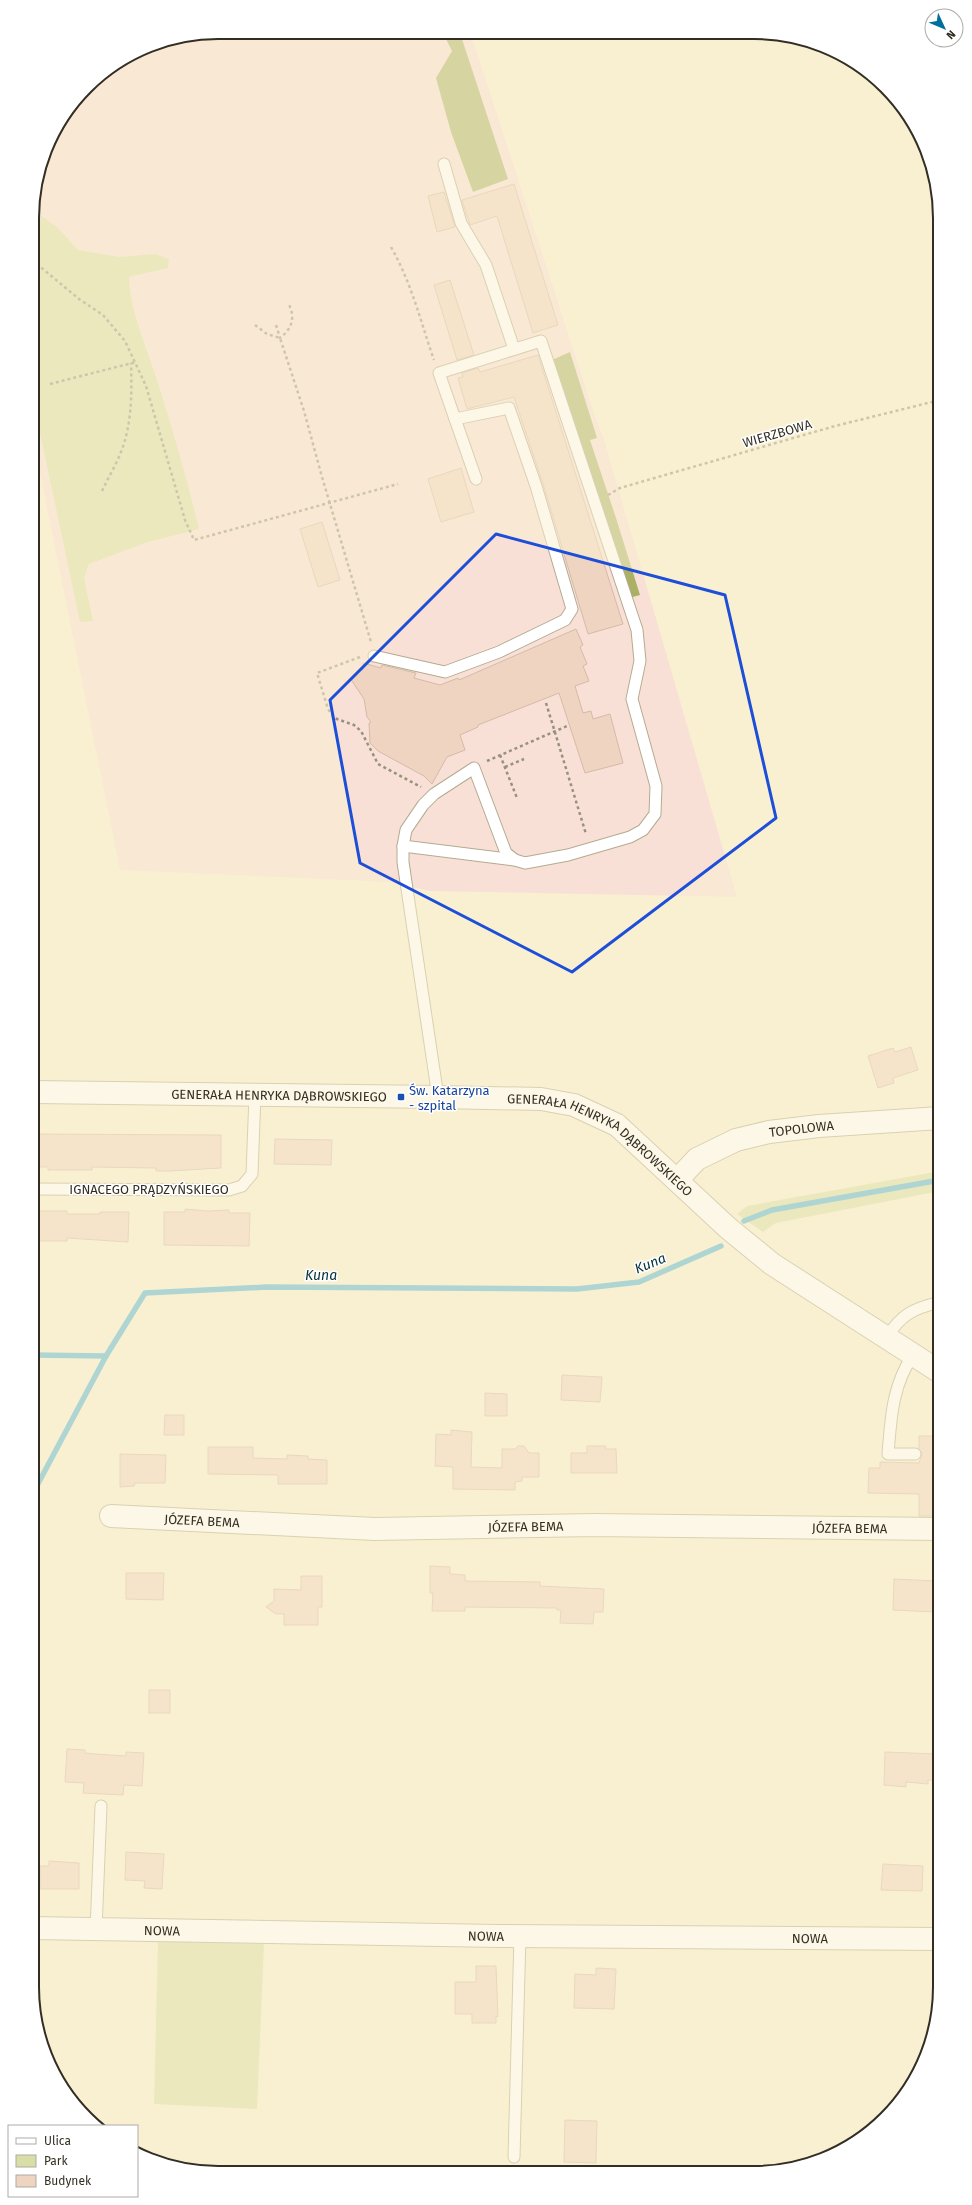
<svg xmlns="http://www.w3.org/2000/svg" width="972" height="2205" font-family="'Fira Sans',sans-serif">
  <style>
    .medical { fill: #f9e0d7 }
    .green { fill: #d9dea6 }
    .forest { fill: #aab165 }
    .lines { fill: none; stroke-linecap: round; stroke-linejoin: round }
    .stream { stroke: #56b3d3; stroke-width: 5.5 }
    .building { fill: #efd4c1; stroke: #d4baa7 }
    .lane-casing { stroke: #b4ab8f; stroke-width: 13 }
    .street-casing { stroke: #b4ab8f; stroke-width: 24 }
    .secondary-casing { stroke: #b4ab8f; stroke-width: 24 }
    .path { stroke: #98927d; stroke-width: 2.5; stroke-dasharray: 3 3; stroke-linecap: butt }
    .lane { stroke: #fff; stroke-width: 11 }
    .street { stroke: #fff; stroke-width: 22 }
    .secondary { stroke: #fff; stroke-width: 22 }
    .marked { fill: none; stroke: #1d4ed8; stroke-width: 3; stroke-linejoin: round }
    .transit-dot { fill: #1a4fb4; stroke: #fff; stroke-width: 1.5 }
    .labels { text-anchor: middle; stroke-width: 3; stroke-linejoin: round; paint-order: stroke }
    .street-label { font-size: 13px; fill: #322e23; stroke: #fff }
    .transit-label { font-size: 13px; fill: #164399; stroke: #fff; text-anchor: start }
    .water-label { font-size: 14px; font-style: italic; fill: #03303e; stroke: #fff }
    .rim { fill: none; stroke: #322e23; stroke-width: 2 }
  </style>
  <rect width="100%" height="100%" fill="#f9f0d2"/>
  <path class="medical" d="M 218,32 L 471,34 L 595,416 L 603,436 L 737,897 L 429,891 L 390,882 L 120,870 L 32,434 L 32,205 L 51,135 L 95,78 L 147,46 Z"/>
  <g class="green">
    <path d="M 32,210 L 56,226 L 78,250 L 120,257 L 155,254 L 169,259 L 168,268 L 129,277 C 130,311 146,345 156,377 C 172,427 187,478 199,529 L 148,542 L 89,564 L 84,578 L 93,621 L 80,622 L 32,395 Z"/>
    <path d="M 940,1171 L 940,1191 L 776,1223 L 763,1232 L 737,1214 L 747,1206 Z"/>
    <path d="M 158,1941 L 264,1944 L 257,2109 L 154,2104 Z"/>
  </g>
  <g class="forest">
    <path d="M 443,33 L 460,33 L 508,179 L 473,192 L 451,132 L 436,78 L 452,51 Z"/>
    <path d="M 570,352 L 597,438 L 590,440 L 616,518 L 640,595 L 629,598 L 552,360 Z"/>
  </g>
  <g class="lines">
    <g class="stream">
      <path d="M 744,1221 L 772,1210 L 940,1180"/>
      <path d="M 32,1355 L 106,1356"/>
      <path d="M 32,1495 L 106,1356 L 145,1293 L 267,1287 L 577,1289 L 639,1282 L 721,1246"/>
    </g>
  </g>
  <g class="building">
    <path d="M 514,184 L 558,325 L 533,333 L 497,216 L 470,225 L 462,200 Z"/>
    <path d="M 444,192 L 455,227 L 437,232 L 428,196 Z"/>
    <path d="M 450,280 L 474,355 L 457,360 L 434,285 Z"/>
    <path d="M 538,355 L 623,624 L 588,634 L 543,484 L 514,397 L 467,409 L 458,378 L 463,377 L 462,373 L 478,368 L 480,372 Z"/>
    <path d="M 461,468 L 474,512 L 441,522 L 428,479 Z"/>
    <path d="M 322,522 L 340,580 L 318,587 L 300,529 Z"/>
    <path d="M 576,629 L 583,645 L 580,647 L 587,664 L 583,666 L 589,681 L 575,686 L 583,713 L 591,711 L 593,719 L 610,714 L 623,763 L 585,773 L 559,693 L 478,725 L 478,727 L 460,735 L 465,750 L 447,757 L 432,784 L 424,776 L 378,751 L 370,743 L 369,723 L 371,722 L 367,717 L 364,699 L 350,678 L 363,669 L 363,663 L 381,668 L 382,665 L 416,673 L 414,678 L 440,685 L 458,678 L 459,680 Z"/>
    <path d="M 911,1047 L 918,1070 L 893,1078 L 894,1083 L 878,1088 L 868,1056 L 893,1048 L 895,1052 Z"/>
    <path d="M 32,1134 L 221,1135 L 221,1168 L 170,1171 L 156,1171 L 156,1168 L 92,1167 L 92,1170 L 48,1170 L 48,1167 L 32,1167 Z"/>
    <path d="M 275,1139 L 332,1140 L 331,1165 L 274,1164 Z"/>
    <path d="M 185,1209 L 208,1211 L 229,1210 L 229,1213 L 250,1213 L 249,1246 L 164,1245 L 164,1212 L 185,1212 Z"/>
    <path d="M 39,1211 L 67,1211 L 67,1214 L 100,1214 L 100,1212 L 129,1212 L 128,1242 L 67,1238 L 67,1241 L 39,1241 Z"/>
    <path d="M 562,1375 L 602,1377 L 600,1402 L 561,1400 Z"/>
    <path d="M 485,1393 L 507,1394 L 507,1416 L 485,1416 Z"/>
    <path d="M 165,1415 L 184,1415 L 184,1435 L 164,1435 Z"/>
    <path d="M 451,1430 L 472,1432 L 471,1467 L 502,1468 L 502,1449 L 515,1449 L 518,1446 L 524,1446 L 529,1453 L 539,1453 L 539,1477 L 522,1477 L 522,1481 L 515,1482 L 515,1490 L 453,1489 L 453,1467 L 435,1466 L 436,1434 L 451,1435 Z"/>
    <path d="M 919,1436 L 937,1436 L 937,1466 L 940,1466 L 940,1481 L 937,1481 L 936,1516 L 919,1516 L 919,1494 L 868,1493 L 869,1468 L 880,1468 L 880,1462 L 919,1463 L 922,1454 L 919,1449 Z"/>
    <path d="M 587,1446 L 606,1446 L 605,1449 L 616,1449 L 617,1473 L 571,1473 L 571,1453 L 587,1453 Z"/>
    <path d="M 208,1447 L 253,1447 L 253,1458 L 287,1459 L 287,1455 L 308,1456 L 308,1459 L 327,1460 L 327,1484 L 278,1484 L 278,1475 L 208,1474 Z"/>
    <path d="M 120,1454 L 166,1455 L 165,1483 L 135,1483 L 134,1486 L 120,1487 Z"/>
    <path d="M 430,1566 L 450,1567 L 450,1574 L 465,1575 L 465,1581 L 540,1582 L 540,1586 L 604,1589 L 603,1612 L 594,1612 L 593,1624 L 560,1623 L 561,1610 L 557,1610 L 557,1608 L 465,1607 L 465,1611 L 432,1611 L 433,1593 L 430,1593 Z"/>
    <path d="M 126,1573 L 164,1573 L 163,1600 L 126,1599 Z"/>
    <path d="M 301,1576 L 322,1576 L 322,1607 L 318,1607 L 318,1625 L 284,1625 L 284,1614 L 276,1614 L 266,1607 L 274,1601 L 274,1589 L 301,1590 Z"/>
    <path d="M 894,1579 L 937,1581 L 936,1612 L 893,1610 Z"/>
    <rect x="149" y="1690" width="21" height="23"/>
    <path d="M 67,1749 L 85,1750 L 85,1753 L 95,1754 L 126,1756 L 126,1752 L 144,1753 L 142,1786 L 124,1785 L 123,1795 L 83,1793 L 84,1783 L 65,1782 Z"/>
    <path d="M 885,1752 L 937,1754 L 936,1780 L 928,1780 L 928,1784 L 906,1782 L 906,1787 L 884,1785 Z"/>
    <path d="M 126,1852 L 164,1854 L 162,1889 L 144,1888 L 145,1881 L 125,1880 Z"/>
    <path d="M 49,1861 L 79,1863 L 79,1889 L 40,1889 L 40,1866 L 49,1866 Z"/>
    <path d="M 883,1864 L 923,1866 L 922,1891 L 881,1890 Z"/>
    <path d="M 476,1966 L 496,1966 L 498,2017 L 496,2016 L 496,2023 L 472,2023 L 472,2014 L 455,2014 L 455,1982 L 476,1982 Z"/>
    <path d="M 596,1968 L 616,1969 L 614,2009 L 574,2008 L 575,1974 L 596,1975 Z"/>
    <path d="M 565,2120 L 597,2121 L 596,2163 L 564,2162 Z"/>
  </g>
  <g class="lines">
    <g class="lane-casing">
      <g id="lane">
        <path d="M 444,164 L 461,223 L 486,265 L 514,349"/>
        <path d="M 374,656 L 445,672 L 499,652 L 565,620 L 572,609 L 536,486 L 509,408 L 455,419"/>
        <path d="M 403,846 L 515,860"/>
        <path d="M 438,1097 L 403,862 L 403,846 L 406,830 L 423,805 L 434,794 L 474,768 L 506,853 L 515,860 L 525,863 L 568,855 L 630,837 L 643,830 L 655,814 L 656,786 L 632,699 L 640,661 L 637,630 L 541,341 L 439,373 L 476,479"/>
        <path d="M 32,1189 L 229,1190 L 242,1186 L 252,1174 L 255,1095"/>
        <path d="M 886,1338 C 902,1314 912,1309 940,1302"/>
        <path d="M 913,1355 C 892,1386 891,1418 888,1454 L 915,1454"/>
        <path d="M 96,1930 L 101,1806"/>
        <path d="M 514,2157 L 520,1935"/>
      </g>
    </g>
    <g class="street-casing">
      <g id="street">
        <path id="s1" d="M 677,1180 L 697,1159 L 736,1140 L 769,1132 L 819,1126 L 940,1118"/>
        <path id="s2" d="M 111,1516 L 375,1529 L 595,1525 L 940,1529"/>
        <path id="s3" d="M 32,1928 L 499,1936 L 940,1939"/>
      </g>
    </g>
    <g class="secondary-casing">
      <g id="secondary">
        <path id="s4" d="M 32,1092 L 438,1097 L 541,1099 L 574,1105 L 617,1125 L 728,1228 L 772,1264 L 940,1372"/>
      </g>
    </g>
    <g class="path">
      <path d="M 391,247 C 412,284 420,320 434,360"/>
      <path d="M 32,260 L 79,299 L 103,315 L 125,341 L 146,386 L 185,520 L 194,540 L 398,484"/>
      <path d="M 255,325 L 267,334 L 280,338 L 304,411 L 322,477 L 371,642"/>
      <path d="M 276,325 L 280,338 C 292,329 296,317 288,303"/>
      <path d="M 50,384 L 136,362"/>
      <path d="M 102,491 C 108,478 116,465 121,452 C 132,424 132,392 131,363"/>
      <path d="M 608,495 L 620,488 L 835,426 L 940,400"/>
      <path d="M 360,657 L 317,673 L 328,709 L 334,718 L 354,725 L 361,731 L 378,764 L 421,787"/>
      <path d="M 546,703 L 586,834"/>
      <path d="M 500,755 L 517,798"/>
      <path d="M 487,761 L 567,726"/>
      <path d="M 505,767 L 524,759"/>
    </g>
    <use href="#lane" class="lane"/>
    <use href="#street" class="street"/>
    <use href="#secondary" class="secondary"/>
  </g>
  <path d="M0 0H972V2205H0ZM 496,534 L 725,595 L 776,818 L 572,972 L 360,863 L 330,700 Z" fill="#f9f0d2" fill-opacity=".55" fill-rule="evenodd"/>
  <path class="marked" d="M 496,534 L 725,595 L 776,818 L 572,972 L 360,863 L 330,700 Z"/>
  <rect class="transit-dot" x="397" y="1093" width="8" height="8" rx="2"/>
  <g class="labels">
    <g class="street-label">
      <text transform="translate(777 433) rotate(-16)" y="5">WIERZBOWA</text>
      <text dy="5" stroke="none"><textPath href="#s4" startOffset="247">GENERAŁA HENRYKA DĄBROWSKIEGO</textPath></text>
      <text dy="5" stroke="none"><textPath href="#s1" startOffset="139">TOPOLOWA</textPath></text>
      <text dy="5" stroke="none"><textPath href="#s4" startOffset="583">GENERAŁA HENRYKA DĄBROWSKIEGO</textPath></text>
      <text x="149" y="1194">IGNACEGO PRĄDZYŃSKIEGO</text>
      <text dy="5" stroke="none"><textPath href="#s2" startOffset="91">JÓZEFA BEMA</textPath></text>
      <text dy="5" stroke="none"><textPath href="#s2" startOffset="415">JÓZEFA BEMA</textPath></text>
      <text dy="5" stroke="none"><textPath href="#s2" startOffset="739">JÓZEFA BEMA</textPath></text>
      <text dy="5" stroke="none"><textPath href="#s3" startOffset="130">NOWA</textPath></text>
      <text dy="5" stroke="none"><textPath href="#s3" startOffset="454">NOWA</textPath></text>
      <text dy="5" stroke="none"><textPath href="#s3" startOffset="778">NOWA</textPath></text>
    </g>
    <g class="transit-label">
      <text x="409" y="1095">Św. Katarzyna<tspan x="409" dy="15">- szpital</tspan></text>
    </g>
    <g class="water-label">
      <text transform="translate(650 1263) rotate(-22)" y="5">Kuna</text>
      <text x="321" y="1280">Kuna</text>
    </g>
  </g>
  <path d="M0 0H972V2205H0ZM218 39H754A179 179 0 0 1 933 218V1987A179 179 0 0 1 754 2166H218A179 179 0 0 1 39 1987V218A179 179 0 0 1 218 39Z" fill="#fff" fill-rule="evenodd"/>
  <path class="rim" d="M218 39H754A179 179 0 0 1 933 218V1987A179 179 0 0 1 754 2166H218A179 179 0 0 1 39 1987V218A179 179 0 0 1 218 39Z"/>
  <rect x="8" y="2125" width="130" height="72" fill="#ffffff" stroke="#adaba7"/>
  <rect x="16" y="2138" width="20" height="6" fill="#ffffff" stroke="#adaba7"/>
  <text x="44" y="2145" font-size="12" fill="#322e23">Ulica</text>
  <rect x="16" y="2155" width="20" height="12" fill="#d9dea6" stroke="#adaba7"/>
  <text x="44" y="2165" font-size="12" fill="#322e23">Park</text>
  <rect x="16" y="2175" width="20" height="12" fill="#efd4c1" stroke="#adaba7"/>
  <text x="44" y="2185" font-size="12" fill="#322e23">Budynek</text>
  <g transform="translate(944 28) rotate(134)"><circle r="19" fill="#ffffff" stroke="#adaba7"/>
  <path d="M0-3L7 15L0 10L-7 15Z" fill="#016f9b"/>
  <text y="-6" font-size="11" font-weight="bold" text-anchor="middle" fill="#322e23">N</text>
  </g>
</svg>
